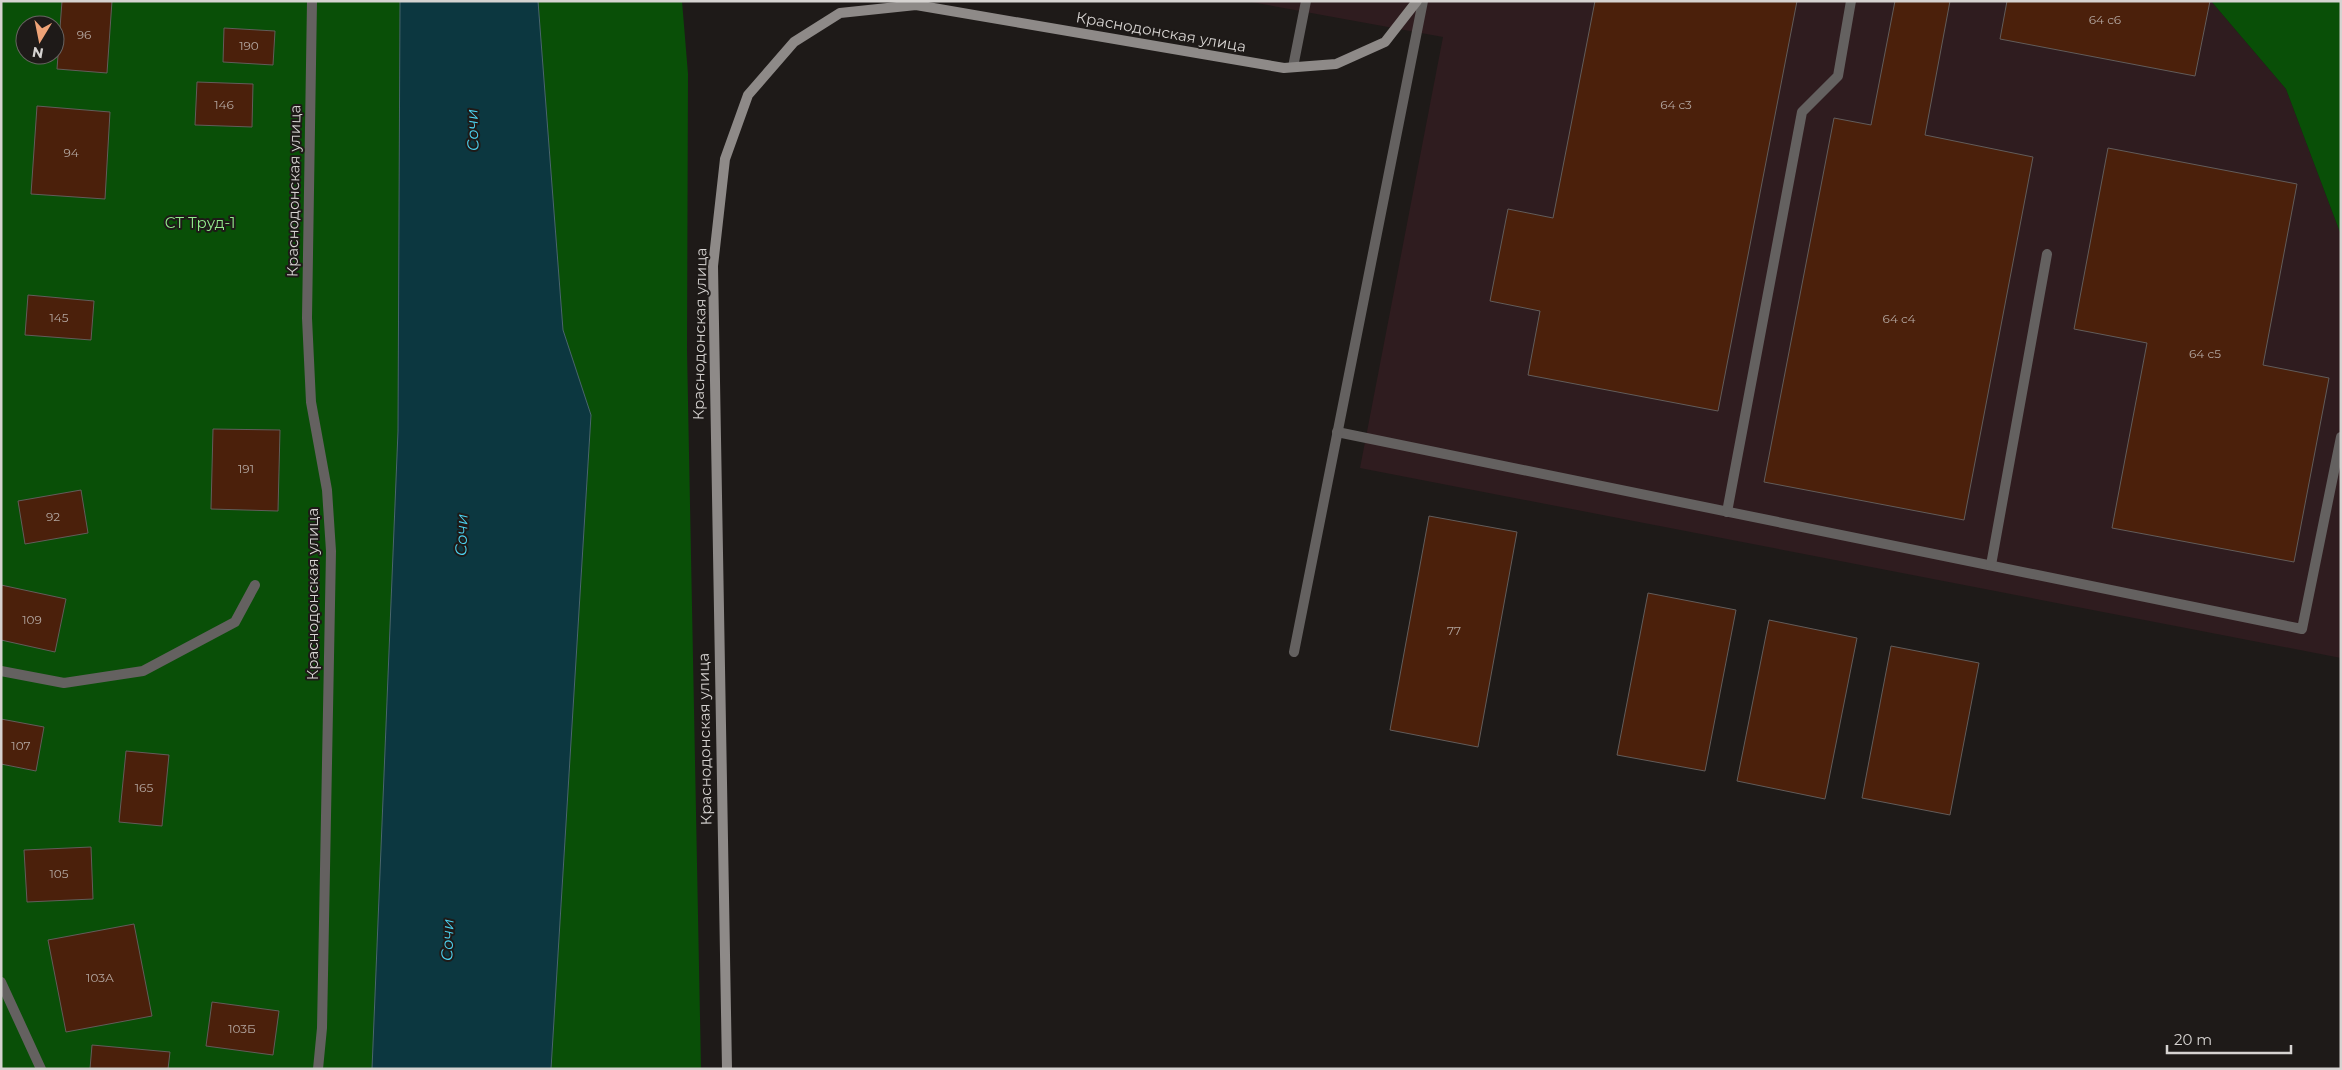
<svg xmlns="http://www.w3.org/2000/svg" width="2342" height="1070" font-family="Montserrat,sans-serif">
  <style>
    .industrial { fill: #2f1c1f }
    .green { fill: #094f07; fill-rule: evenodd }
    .water { fill: #0c3740; stroke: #49666c }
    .building { fill: #4b200b; stroke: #625c5a }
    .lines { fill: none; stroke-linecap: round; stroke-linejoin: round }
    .lane { stroke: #646160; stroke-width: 10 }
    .street { stroke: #646160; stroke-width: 10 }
    .secondary { stroke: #8e8a88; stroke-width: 10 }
    .labels { text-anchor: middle; stroke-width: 4; stroke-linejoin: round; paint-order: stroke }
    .number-label { font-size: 12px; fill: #b3a6a0 }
    .street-label { font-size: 15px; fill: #d6d3d1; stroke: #1e1a18 }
    .park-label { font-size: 15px; fill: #94ea8d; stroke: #1e1a18 }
    .water-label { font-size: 16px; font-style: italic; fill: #4cd1ef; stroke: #1e1a18 }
  </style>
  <rect width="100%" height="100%" fill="#1e1a18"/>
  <path class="industrial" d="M 1246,1 L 2211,1 L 2286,89 L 2341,235 L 2341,658 L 1360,468 L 1443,37 Z"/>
  <g class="green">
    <path d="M 1,1 L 400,1 L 398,431 L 372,1069 L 1,1069 ZM 25,25 L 55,25 L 55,55 L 25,55 Z"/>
    <path d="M 538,1 L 682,1 L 688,74 L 687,350 L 701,1069 L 551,1069 L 591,415 L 563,330 Z"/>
    <path d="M 2211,1 L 2341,1 L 2341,235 L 2286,89 Z"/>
  </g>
  <path class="water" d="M 400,1 L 538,1 L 563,330 L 591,415 L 551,1069 L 372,1069 L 398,431 Z"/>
  <g class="building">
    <path d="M 62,1 L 112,1 L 107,73 L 57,69 Z"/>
    <path d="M 1595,1 L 1797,1 L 1718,411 L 1528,375 L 1540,311 L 1490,301 L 1508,209 L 1553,218 Z"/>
    <path d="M 1895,1 L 1950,1 L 1925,135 L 2033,157 L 1964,520 L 1764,482 L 1834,118 L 1871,125 Z"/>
    <path d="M 2007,1 L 2210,1 L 2195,76 L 2000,39 Z"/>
    <path d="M 224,28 L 275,31 L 273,65 L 223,62 Z"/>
    <path d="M 197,82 L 253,84 L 252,127 L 195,125 Z"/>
    <path d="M 37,106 L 110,112 L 105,199 L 31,194 Z"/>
    <path d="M 2108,148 L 2297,184 L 2263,365 L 2329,378 L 2294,562 L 2112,528 L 2147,343 L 2074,329 Z"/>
    <path d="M 28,295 L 94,301 L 91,340 L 25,335 Z"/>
    <path d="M 213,429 L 280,430 L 278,511 L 211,509 Z"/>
    <path d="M 81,490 L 88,533 L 25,544 L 18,501 Z"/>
    <path d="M 1429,516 L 1517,532 L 1478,747 L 1390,730 Z"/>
    <path d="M 1,585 L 66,599 L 55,652 L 1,640 Z"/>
    <path d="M 1648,593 L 1736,610 L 1705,771 L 1617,755 Z"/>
    <path d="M 1769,620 L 1857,638 L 1825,799 L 1737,781 Z"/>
    <path d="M 1891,646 L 1979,663 L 1950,815 L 1862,798 Z"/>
    <path d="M 1,719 L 44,727 L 36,771 L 1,764 Z"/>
    <path d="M 126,751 L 169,755 L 162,826 L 119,822 Z"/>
    <path d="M 91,847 L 93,899 L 27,902 L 24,850 Z"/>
    <path d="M 134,924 L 152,1016 L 66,1032 L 48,940 Z"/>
    <path d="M 212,1002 L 279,1011 L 273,1055 L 206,1046 Z"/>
    <path d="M 92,1045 L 170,1052 L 168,1069 L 90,1069 Z"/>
  </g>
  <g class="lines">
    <g class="lane">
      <path d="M 1293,67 L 1306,1"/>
      <path d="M 1337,432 L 2302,629 L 2341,437"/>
      <path d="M 1727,512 L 1802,112 L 1838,76 L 1851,1"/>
      <path d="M 1991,565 L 2047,254"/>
      <path d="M 1294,652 L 1423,1"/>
      <path d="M 1,671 L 64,683 L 143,671 L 235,622 L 255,585"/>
    </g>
    <g class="street">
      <path d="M 312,1 L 307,318 L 311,402 L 327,490 L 331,551 L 322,1028 L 318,1069"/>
      <path d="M 1,982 L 41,1069"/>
    </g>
    <path class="secondary" d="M 727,1069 L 713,266 L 725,159 L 748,95 L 794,42 L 840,13 L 916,5 L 1284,68 L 1336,64 L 1385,42 L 1417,1"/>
  </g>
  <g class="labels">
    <g class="number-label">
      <text x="2105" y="24">64 с6</text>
      <text x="84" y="39">96</text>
      <text x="249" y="50">190</text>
      <text x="224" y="109">146</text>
      <text x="1676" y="109">64 с3</text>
      <text x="71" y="157">94</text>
      <text x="59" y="322">145</text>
      <text x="1899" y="323">64 с4</text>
      <text x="2205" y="358">64 с5</text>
      <text x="246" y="473">191</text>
      <text x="53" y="521">92</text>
      <text x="32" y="624">109</text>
      <text x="1454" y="635">77</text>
      <text x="21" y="750">107</text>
      <text x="144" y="792">165</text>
      <text x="59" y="878">105</text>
      <text x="100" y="982">103А</text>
      <text x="242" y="1033">103Б</text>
    </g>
    <g class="street-label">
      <text transform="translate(1161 32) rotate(10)" y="5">Краснодонская улица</text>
      <text transform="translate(294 191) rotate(-89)" y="5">Краснодонская улица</text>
      <text transform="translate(700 334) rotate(-89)" y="5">Краснодонская улица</text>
      <text transform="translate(313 594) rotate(-90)" y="5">Краснодонская улица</text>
      <text transform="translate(705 739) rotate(-91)" y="5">Краснодонская улица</text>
    </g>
    <g class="park-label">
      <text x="200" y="228">СТ Труд-1</text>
    </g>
    <g class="water-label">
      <text transform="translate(472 130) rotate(-92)" y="6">Сочи</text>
      <text transform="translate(461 535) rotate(-88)" y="6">Сочи</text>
      <text transform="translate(447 940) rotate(-88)" y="6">Сочи</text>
    </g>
  </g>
  <rect width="2342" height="1070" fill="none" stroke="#d6d3d1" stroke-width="5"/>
  <g transform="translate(40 40) rotate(190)"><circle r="24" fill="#1e1a18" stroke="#686462"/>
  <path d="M0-4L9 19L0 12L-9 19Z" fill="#efa377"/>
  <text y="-8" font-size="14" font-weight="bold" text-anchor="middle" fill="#d6d3d1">N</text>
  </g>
  <path d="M2167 1045v8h124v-8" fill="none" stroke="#d6d3d1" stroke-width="2.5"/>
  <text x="2174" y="1045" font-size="15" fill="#d6d3d1" stroke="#1e1a18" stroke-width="4" paint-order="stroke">20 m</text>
</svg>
